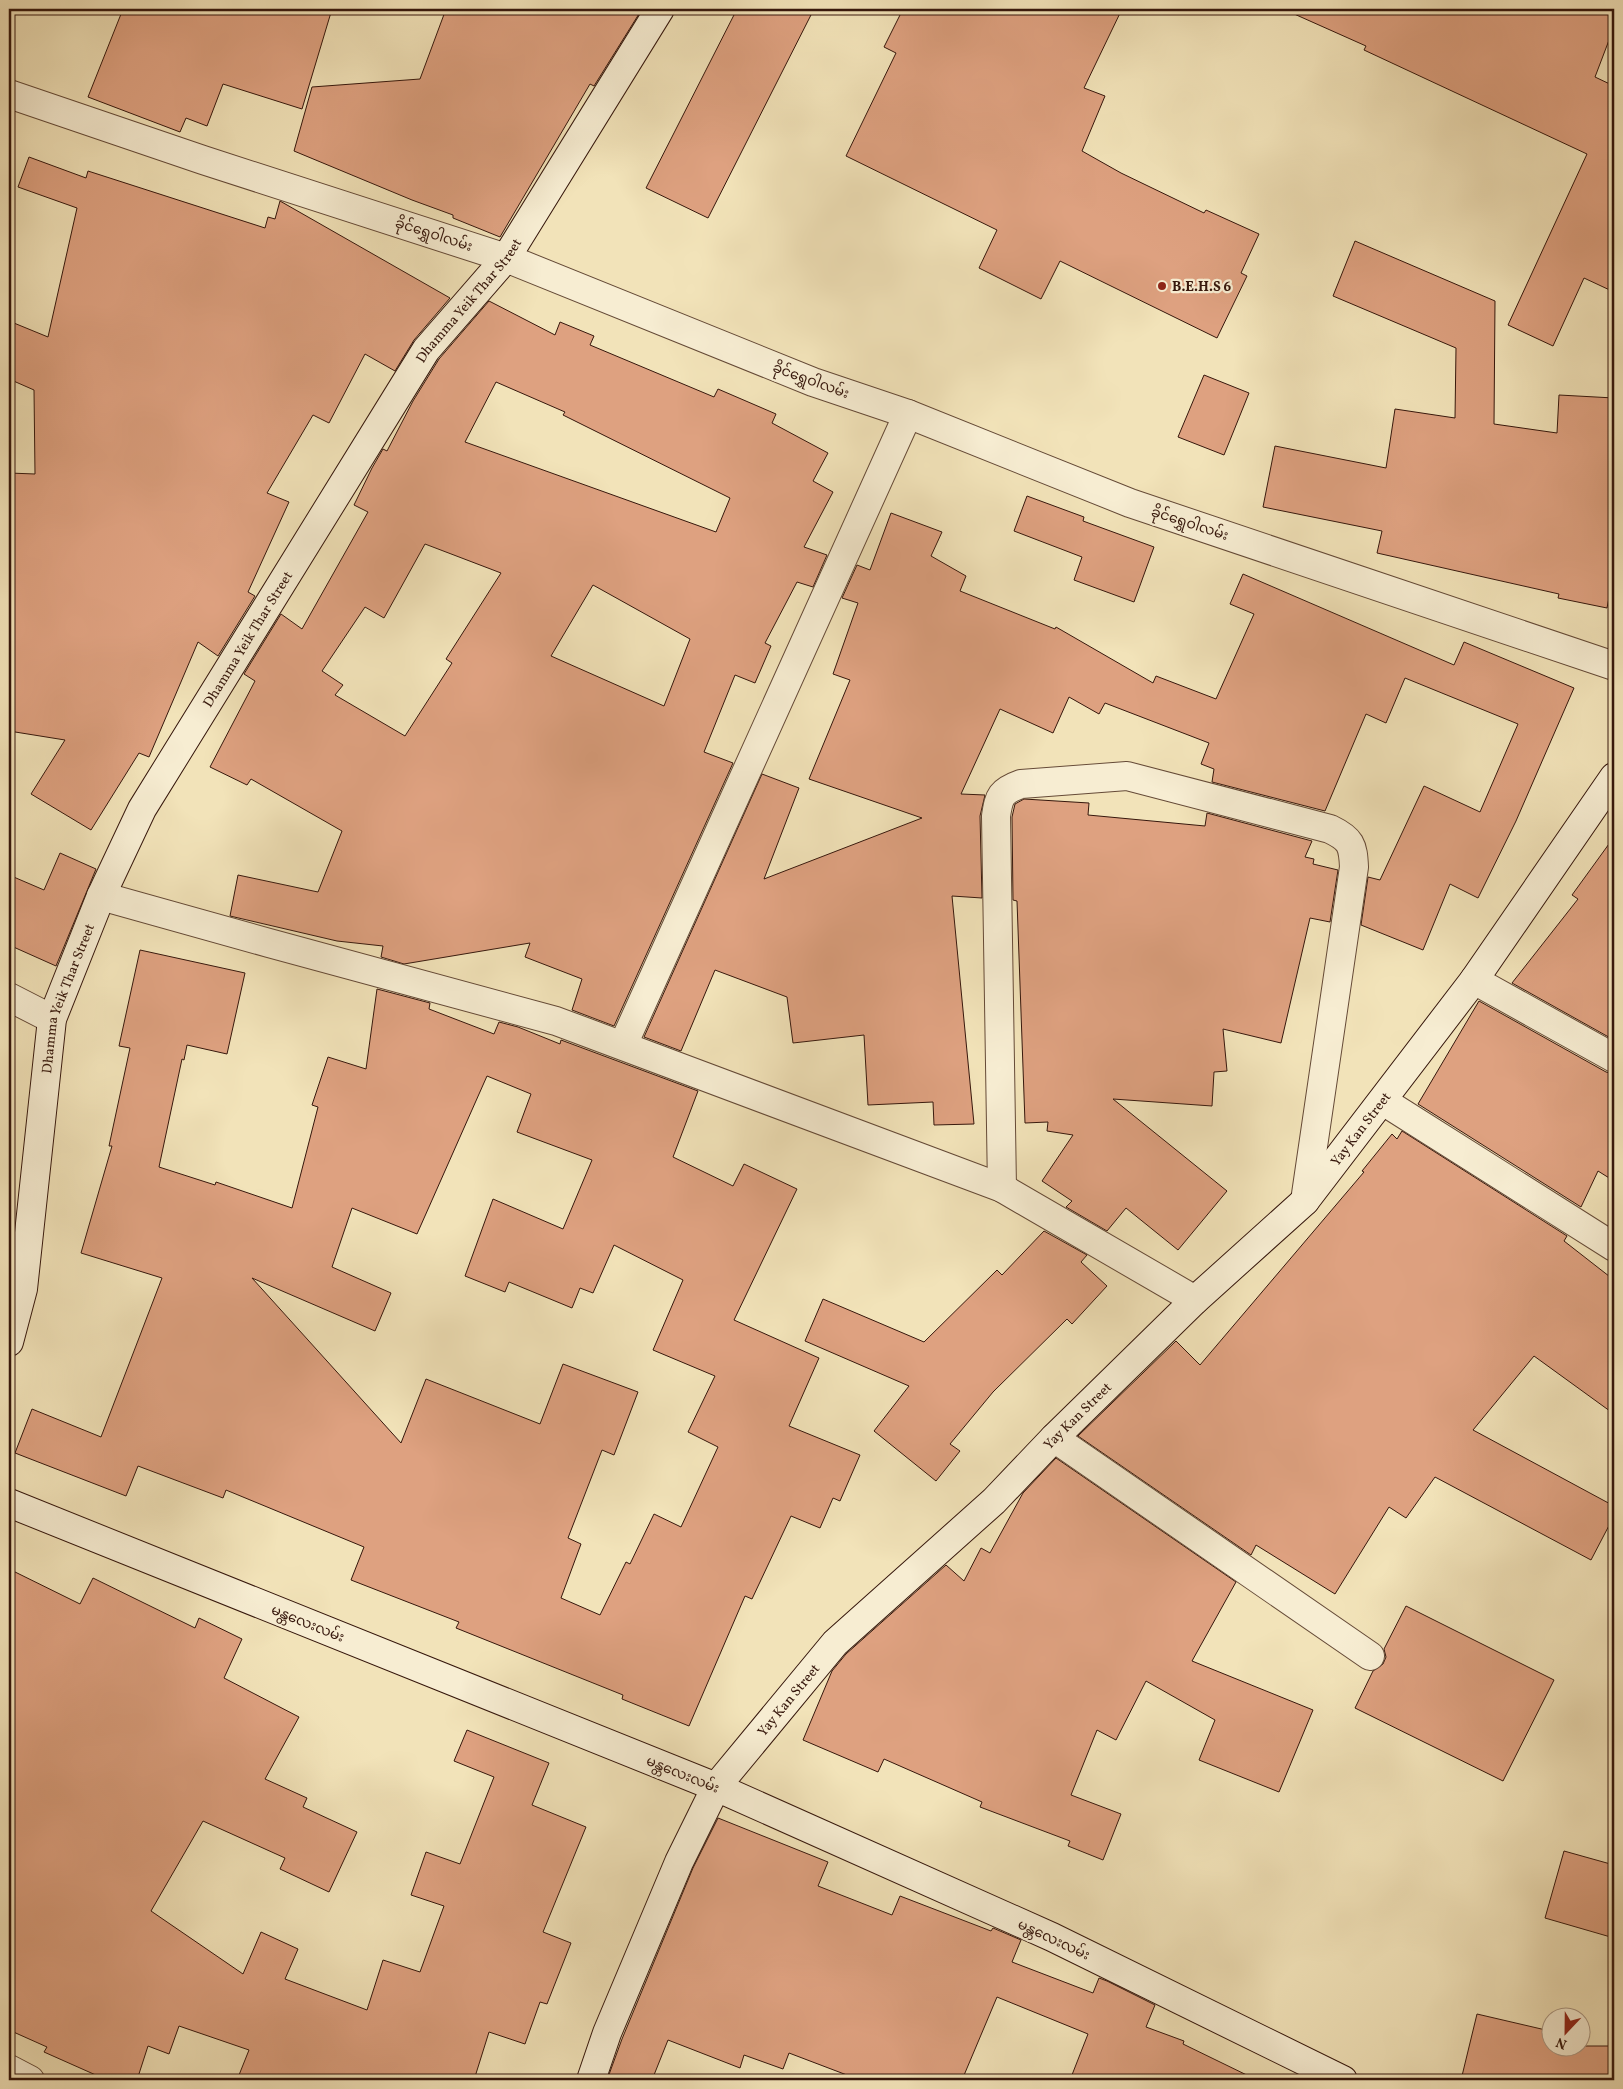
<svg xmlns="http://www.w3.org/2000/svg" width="1623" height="2089" font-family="Vollkorn,'Noto Sans Myanmar',serif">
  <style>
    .building { fill: #dea180; stroke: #36170c; fill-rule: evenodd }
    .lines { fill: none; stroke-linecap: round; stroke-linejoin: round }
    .minor-casing { stroke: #654a37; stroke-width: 30 }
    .tertiary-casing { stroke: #654a37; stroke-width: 30 }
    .secondary-casing { stroke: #36170c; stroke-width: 30 }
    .minor { stroke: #f7edd2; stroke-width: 28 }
    .tertiary { stroke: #f7edd2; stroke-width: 28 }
    .secondary { stroke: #f7edd2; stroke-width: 28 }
    .poi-dot { fill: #8f2418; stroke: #f7edd2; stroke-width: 2 }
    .labels { text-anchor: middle; stroke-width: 4.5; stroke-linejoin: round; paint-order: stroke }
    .street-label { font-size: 14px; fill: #36170c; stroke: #f7edd2 }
    .poi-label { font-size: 14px; font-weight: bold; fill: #36170c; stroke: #f7edd2; text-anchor: start }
  </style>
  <rect width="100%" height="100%" fill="#f2e3b9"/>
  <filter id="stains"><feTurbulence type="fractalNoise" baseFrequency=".004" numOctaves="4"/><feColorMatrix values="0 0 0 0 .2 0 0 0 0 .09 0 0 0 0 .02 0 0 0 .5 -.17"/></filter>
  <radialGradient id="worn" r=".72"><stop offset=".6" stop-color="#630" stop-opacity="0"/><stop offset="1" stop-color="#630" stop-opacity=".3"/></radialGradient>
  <g class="building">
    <path d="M 123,9 L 332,9 L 302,109 L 223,84 L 207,126 L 186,118 L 180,132 L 88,97 Z"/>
    <path d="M 446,9 L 642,9 L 594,86 L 590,84 L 500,237 L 453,218 L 453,215 L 412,200 L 294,151 L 312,87 L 420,79 Z"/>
    <path d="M 737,9 L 814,9 L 708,218 L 646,188 Z"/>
    <path d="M 903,9 L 1122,9 L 1084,88 L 1105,96 L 1082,151 L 1121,173 L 1204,213 L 1206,210 L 1259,234 L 1241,273 L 1247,276 L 1217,338 L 1060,261 L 1041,299 L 979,268 L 997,230 L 846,156 L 896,53 L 884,47 Z"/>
    <path d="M 1283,9 L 1614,9 L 1614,27 L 1595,77 L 1614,86 L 1614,292 L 1584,278 L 1553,346 L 1508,325 L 1587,154 L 1364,50 L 1366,46 Z"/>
    <path d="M 29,157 L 86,178 L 88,171 L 265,228 L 268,217 L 275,219 L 280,201 L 450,298 L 414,340 L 395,371 L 365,354 L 329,423 L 313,415 L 267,493 L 289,502 L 248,592 L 255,596 L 218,656 L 198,642 L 149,757 L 139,753 L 91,830 L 31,794 L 65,740 L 9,731 L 9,473 L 35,474 L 34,390 L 9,379 L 9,321 L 48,337 L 77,208 L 18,187 Z"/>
    <path d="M 1355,241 L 1495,301 L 1494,424 L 1557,433 L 1559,395 L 1614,398 L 1614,571 L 1607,608 L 1558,598 L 1559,594 L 1377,553 L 1382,531 L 1263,507 L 1275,446 L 1386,468 L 1395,409 L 1455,418 L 1456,348 L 1333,296 Z"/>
    <path d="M 489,301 L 555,335 L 560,322 L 594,336 L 590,345 L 714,397 L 718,389 L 776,414 L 772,423 L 828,453 L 813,481 L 833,492 L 804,547 L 827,555 L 813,587 L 797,582 L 765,643 L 771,646 L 755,683 L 735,675 L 704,752 L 733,763 L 614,1026 L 572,1010 L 582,979 L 525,957 L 530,943 L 404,964 L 381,957 L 383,946 L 337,941 L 230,916 L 238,875 L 318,892 L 342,831 L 251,779 L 247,785 L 210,767 L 255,681 L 244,674 L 281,614 L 302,629 L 368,512 L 354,505 L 372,468 L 383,449 L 387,451 L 413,401 L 439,359 ZM 496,382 L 565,412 L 563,415 L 730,498 L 716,532 L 465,442 ZM 425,544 L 501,573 L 446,659 L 452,663 L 405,736 L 335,695 L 343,685 L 322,671 L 365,607 L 384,618 ZM 593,585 L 690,639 L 664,706 L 551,656 Z"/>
    <path d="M 1204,375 L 1249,393 L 1224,455 L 1178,437 Z"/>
    <path d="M 1027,496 L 1084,517 L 1083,521 L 1154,547 L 1134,602 L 1074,580 L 1082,557 L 1014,531 Z"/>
    <path d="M 891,513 L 942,532 L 931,556 L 966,576 L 960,591 L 1055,629 L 1056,627 L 1153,683 L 1156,676 L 1216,699 L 1254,614 L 1230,604 L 1243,574 L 1454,665 L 1464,642 L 1574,688 L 1516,821 L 1478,898 L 1450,884 L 1423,950 L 1361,925 L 1368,877 L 1380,880 L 1424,786 L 1480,812 L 1518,724 L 1405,678 L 1386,723 L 1366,714 L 1325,811 L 1212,782 L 1214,769 L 1201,764 L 1209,743 L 1105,703 L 1099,714 L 1069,697 L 1053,733 L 1000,709 L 961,794 L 985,795 L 980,816 L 982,898 L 952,896 L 974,1124 L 934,1125 L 933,1102 L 868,1105 L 864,1035 L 793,1043 L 787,997 L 715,970 L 681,1051 L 644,1037 L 762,774 L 799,788 L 764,879 L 922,818 L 809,779 L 850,680 L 833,674 L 858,603 L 842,598 L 857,565 L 870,570 Z"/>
    <path d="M 1024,799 L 1089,803 L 1088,815 L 1205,826 L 1207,813 L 1312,841 L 1305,857 L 1314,859 L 1313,864 L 1338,870 L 1330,922 L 1310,918 L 1281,1043 L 1223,1029 L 1227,1071 L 1214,1072 L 1212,1106 L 1113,1099 L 1227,1191 L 1178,1250 L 1126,1208 L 1107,1231 L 1066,1207 L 1072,1201 L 1042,1181 L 1073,1135 L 1047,1131 L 1048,1122 L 1025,1123 L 1017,901 L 1013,900 L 1012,817 L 1015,804 Z"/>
    <path d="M 1614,837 L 1614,1040 L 1512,983 L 1578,899 L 1572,895 Z"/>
    <path d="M 60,853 L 96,869 L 56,966 L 9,945 L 9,875 L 44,890 Z"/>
    <path d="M 140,950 L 245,973 L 227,1054 L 187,1045 L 184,1060 L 182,1059 L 159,1167 L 215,1185 L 216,1182 L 292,1208 L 318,1107 L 312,1105 L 328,1057 L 366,1069 L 377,989 L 430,1003 L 429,1009 L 494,1034 L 499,1022 L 518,1027 L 560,1044 L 561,1040 L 698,1091 L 673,1157 L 733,1186 L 744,1164 L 797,1189 L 734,1320 L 819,1358 L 789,1426 L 860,1455 L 840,1501 L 833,1498 L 820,1528 L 791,1516 L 752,1599 L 745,1596 L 689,1726 L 622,1699 L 623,1695 L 456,1628 L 459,1622 L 351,1580 L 364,1547 L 226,1490 L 223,1498 L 138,1466 L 126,1496 L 15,1453 L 32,1409 L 101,1437 L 162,1278 L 81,1253 L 112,1146 L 109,1146 L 130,1048 L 119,1046 ZM 487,1076 L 531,1094 L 517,1132 L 592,1160 L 563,1229 L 493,1199 L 465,1276 L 505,1292 L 509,1282 L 572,1308 L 580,1288 L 593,1293 L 614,1245 L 683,1280 L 653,1350 L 715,1376 L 688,1432 L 718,1447 L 681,1527 L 654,1514 L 630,1564 L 626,1562 L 600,1615 L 561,1598 L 581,1544 L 568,1538 L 602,1450 L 614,1455 L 638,1392 L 563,1364 L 540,1424 L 426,1379 L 401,1443 L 252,1278 L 375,1331 L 391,1293 L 332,1267 L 352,1208 L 417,1234 Z"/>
    <path d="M 1479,1001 L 1606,1072 L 1614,1074 L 1614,1181 L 1598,1171 L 1581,1207 L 1418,1104 Z"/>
    <path d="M 1402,1131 L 1567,1236 L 1564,1241 L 1614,1280 L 1614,1414 L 1534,1356 L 1473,1430 L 1614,1506 L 1614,1516 L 1591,1560 L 1435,1477 L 1406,1518 L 1389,1507 L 1335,1594 L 1256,1545 L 1251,1555 L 1078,1436 L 1176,1341 L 1200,1365 L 1364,1172 L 1362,1171 L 1392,1134 L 1397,1139 Z"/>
    <path d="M 1044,1231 L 1087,1255 L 1081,1262 L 1107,1286 L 1072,1324 L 1067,1319 L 993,1392 L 950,1444 L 960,1451 L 936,1481 L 874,1431 L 909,1386 L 805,1341 L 823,1299 L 924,1342 L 997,1270 L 1002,1275 Z"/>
    <path d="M 1056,1458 L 1236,1582 L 1192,1661 L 1313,1710 L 1279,1792 L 1199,1760 L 1215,1720 L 1146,1681 L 1116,1740 L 1097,1730 L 1071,1795 L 1121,1814 L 1103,1860 L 1068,1846 L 1070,1841 L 980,1807 L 982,1802 L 884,1759 L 878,1772 L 803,1740 L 832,1671 L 846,1654 L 946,1565 L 964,1581 L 981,1548 L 990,1553 L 1023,1493 Z"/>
    <path d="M 9,1569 L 80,1604 L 93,1578 L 195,1628 L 199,1618 L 242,1639 L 224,1678 L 299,1717 L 265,1779 L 307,1798 L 303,1807 L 357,1832 L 329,1892 L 280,1869 L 285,1858 L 203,1821 L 151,1911 L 243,1974 L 261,1932 L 298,1949 L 285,1979 L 367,2010 L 383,1960 L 420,1972 L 444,1906 L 411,1895 L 426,1852 L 460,1864 L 494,1777 L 454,1761 L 467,1730 L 549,1763 L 532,1805 L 586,1827 L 543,1932 L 571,1943 L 547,2004 L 540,2002 L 525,2044 L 489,2032 L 474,2080 L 237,2080 L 249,2050 L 179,2026 L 169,2054 L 148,2046 L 137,2080 L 107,2080 L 44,2052 L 47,2047 L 9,2030 Z"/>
    <path d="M 1406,1606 L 1554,1680 L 1503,1781 L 1355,1708 L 1373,1671 L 1383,1664 L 1386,1657 L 1384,1649 Z"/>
    <path d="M 718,1818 L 828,1862 L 818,1886 L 892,1915 L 900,1896 L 991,1931 L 993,1928 L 1021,1940 L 1012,1962 L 1093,1993 L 1099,1978 L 1107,1981 L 1155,2005 L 1146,2027 L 1184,2041 L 1183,2044 L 1257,2080 L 1070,2080 L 1088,2034 L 997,1997 L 962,2080 L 860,2080 L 789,2053 L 783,2069 L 744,2055 L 740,2068 L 668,2040 L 652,2080 L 607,2080 L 622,2039 L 693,1868 Z"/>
    <path d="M 1564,1851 L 1614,1865 L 1614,1938 L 1545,1918 Z"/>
    <path d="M 1477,2014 L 1550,2031 L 1550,2046 L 1614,2046 L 1614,2080 L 1461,2080 Z"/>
  </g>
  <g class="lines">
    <g class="minor-casing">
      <g id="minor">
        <path d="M 101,896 L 269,943 L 556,1021 L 1002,1188 L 1195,1300"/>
        <path d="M 1474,980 L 1614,1058"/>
        <path d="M 9,997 L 52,1019"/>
        <path d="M 623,1045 L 908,414"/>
        <path d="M 1383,1101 L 1614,1247"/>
        <path d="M 1002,1188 L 996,816 C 999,796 1001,791 1021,784 L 1127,776 L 1330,829 C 1351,839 1353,845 1354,867 L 1305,1201"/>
        <path d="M 1054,1438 L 1370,1656"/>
        <path d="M 9,2069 L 30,2080"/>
      </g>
    </g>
    <g class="tertiary-casing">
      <path id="tertiary" d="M 9,94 L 203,160 L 506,258 L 813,382 L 908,414 L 1130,503 L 1614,666"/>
    </g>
    <g class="secondary-casing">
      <g id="secondary">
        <path id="s1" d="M 9,1342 L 23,1289 L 52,1019 L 101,896 L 142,809 L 426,350 L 506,258 L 660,9"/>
        <path d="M 9,1503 L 716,1787 L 1052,1937 L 1343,2080"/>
        <path id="s2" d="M 591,2080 L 607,2033 L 679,1862 L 716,1787 L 835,1643 L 994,1501 L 1054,1438 L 1195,1300 L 1305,1201 L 1474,980 L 1614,777"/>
      </g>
    </g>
    <use href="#minor" class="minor"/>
    <use href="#tertiary" class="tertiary"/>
    <use href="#secondary" class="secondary"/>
  </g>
  <circle class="poi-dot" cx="1162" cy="286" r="5"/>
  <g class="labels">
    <g class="street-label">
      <text transform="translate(434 234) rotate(18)" y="5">ခိုင်ရွှေဝါလမ်း</text>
      <text dy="5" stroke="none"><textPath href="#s1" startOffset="1160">Dhamma Yeik Thar Street</textPath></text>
      <text transform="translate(811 380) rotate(20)" y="5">ခိုင်ရွှေဝါလမ်း</text>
      <text transform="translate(1190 523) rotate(18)" y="5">ခိုင်ရွှေဝါလမ်း</text>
      <text dy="5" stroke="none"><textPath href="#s1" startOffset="755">Dhamma Yeik Thar Street</textPath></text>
      <text dy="5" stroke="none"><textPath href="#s1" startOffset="350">Dhamma Yeik Thar Street</textPath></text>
      <text dy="5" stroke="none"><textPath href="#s2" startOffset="1242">Yay Kan Street</textPath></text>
      <text dy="5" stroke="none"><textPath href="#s2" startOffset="838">Yay Kan Street</textPath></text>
      <text transform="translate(308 1623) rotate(22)" y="5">မန္တလေးလမ်း</text>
      <text dy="5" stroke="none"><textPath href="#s2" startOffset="432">Yay Kan Street</textPath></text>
      <text transform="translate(683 1774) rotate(22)" y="5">မန္တလေးလမ်း</text>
      <text transform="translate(1054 1939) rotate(25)" y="5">မန္တလေးလမ်း</text>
    </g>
    <g class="poi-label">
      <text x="1172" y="291">B.E.H.S 6</text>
    </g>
  </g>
  <rect width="1623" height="2089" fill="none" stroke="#f2e3b9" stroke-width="30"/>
  <rect x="10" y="10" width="1603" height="2069" fill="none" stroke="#36170c" stroke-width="2.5"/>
  <rect x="15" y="15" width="1593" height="2059" fill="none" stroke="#36170c"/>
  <g transform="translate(1566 2032) rotate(202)"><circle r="24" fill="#f7edd2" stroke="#aa9783"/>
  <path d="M0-4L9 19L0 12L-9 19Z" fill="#8f2418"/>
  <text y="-8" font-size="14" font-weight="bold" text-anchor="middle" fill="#36170c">N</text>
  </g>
  <rect width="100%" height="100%" filter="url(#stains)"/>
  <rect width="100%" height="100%" fill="url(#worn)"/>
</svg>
